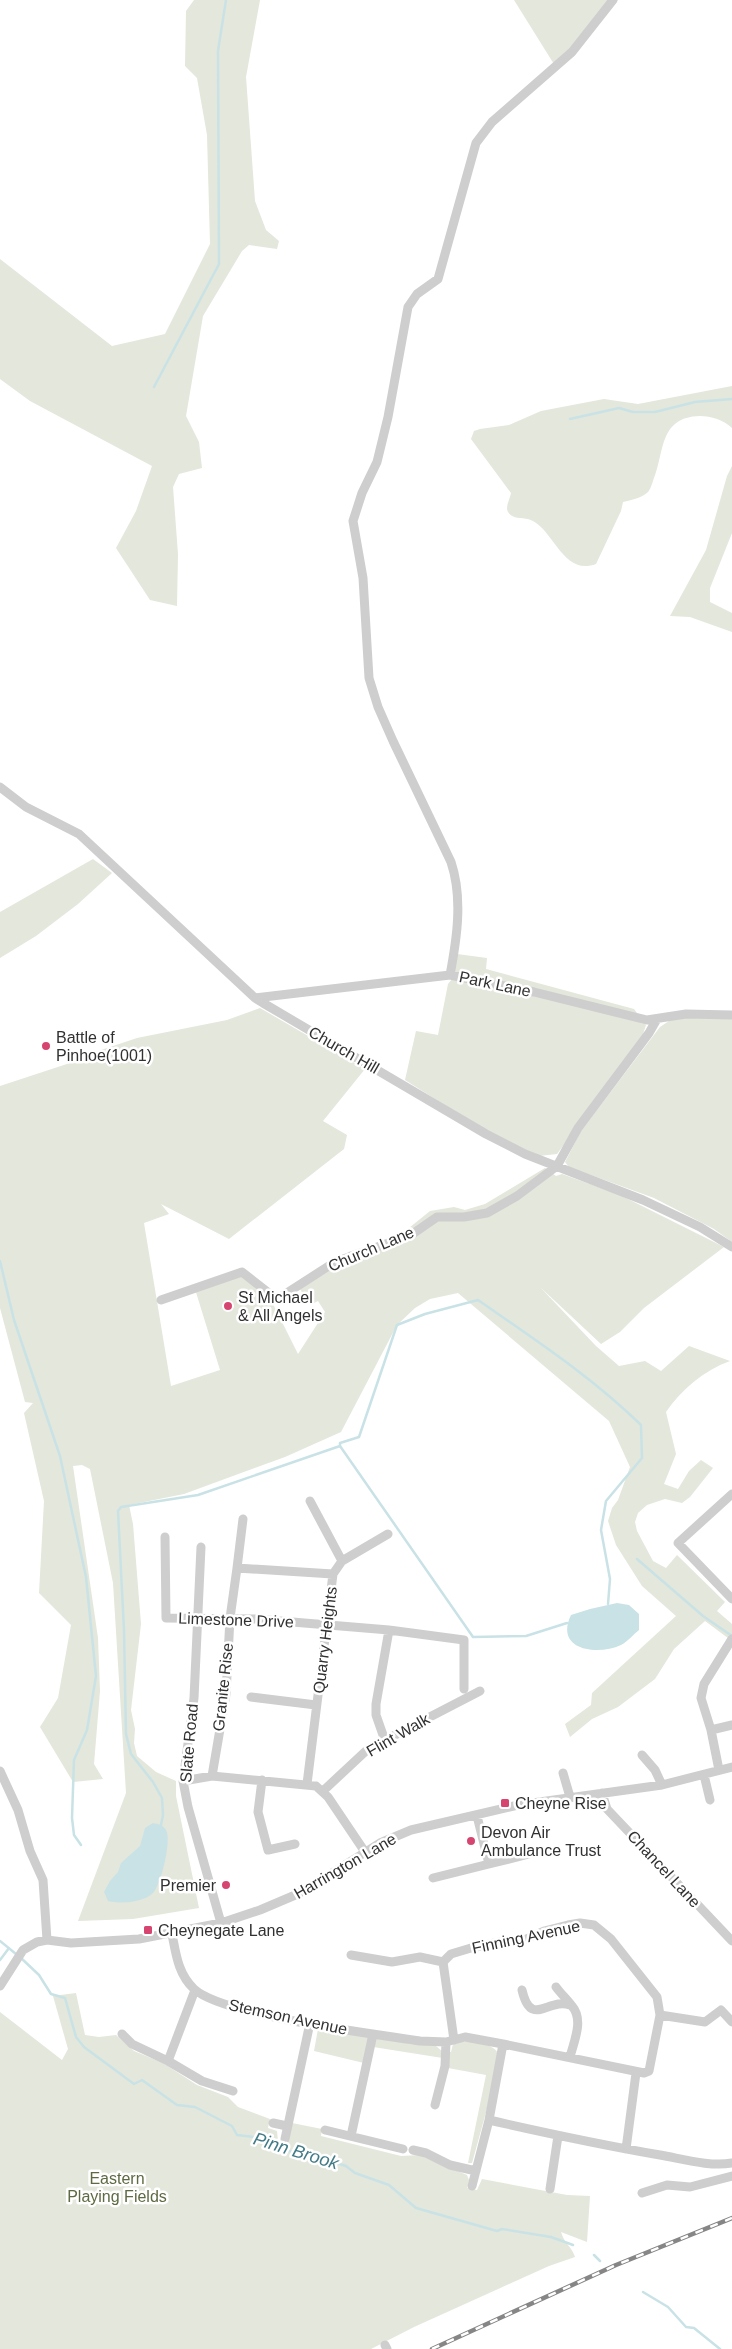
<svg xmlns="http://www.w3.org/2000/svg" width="732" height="2349" viewBox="0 0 732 2349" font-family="Helvetica,sans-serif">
	<rect width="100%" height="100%" fill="#fff"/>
	<path fill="#e4e7db" d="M194 0H260L246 77 255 201 266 230 279 241 277 249 249 245 242 251 203 316 186 416 199 442 202 468 179 474 173 487 178 554 177 606 150 600 116 548 136 511 152 466 30 401 0 379V259L112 346 165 334 210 244 207 135 197 78 185 66 186 11Z
		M514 0H618L575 55 557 69Z
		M732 386V428C724 420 711 416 700 416 658 417 665 453 653 481 652 484 650 490 648 492 642 498 631 500 623 502L621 511 596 564C564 576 555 533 533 521 524 516 514 521 508 512 505 507 510 499 511 493L471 439 474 431 480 429 509 425 541 411 604 399 638 404Z
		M732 466V533L710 588V602L732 613V632L690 617 670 616 706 550 727 476Z
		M93 859 112 873 78 904 36 936 0 958V912Z
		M457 954 487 958 486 969 634 1009 646 1025 641 1040 557 1154 539 1156 486 1131 405 1080 416 1031 438 1035 448 984 452 979Z
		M260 1008 365 1069 323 1121 347 1135 344 1149 229 1239 161 1204 169 1214 144 1223 171 1386 220 1370 195 1289 242 1272 270 1298 298 1354 325 1312 318 1301 310 1305 300 1289 347 1260 348 1252 388 1240 409 1228 430 1211 454 1207 465 1210 485 1204 545 1168 556 1176 562 1174 620 1195 724 1247 644 1308 620 1332 601 1344 540 1287 596 1346 619 1366 645 1361 661 1371 689 1346 730 1361C703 1371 682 1389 666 1412L676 1454 664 1484 678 1489 689 1471 701 1460 713 1468 690 1497 682 1503 665 1499 647 1505 638 1513 635 1522 637 1531 653 1561 666 1568 677 1555 725 1602 717 1611 732 1624V1641L705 1621 674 1649 655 1679 618 1707 592 1719 570 1737 565 1724 591 1705 592 1693 676 1616 642 1586 616 1545 608 1521 612 1508 618 1500 630 1467 609 1421 458 1293 430 1299 415 1308 397 1325 341 1432 285 1457 184 1494 129 1505 133 1524 141 1624 131 1710 135 1729 134 1743 137 1756 156 1772 176 1781V1796L199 1908 133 1919 78 1921 126 1793 113 1583 90 1469 82 1465 73 1466 98 1638 100 1691 94 1764 103 1779 73 1782 40 1727 58 1698 71 1625 39 1593 44 1501 24 1413 33 1403 25 1402 0 1308V1086L73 1062 101 1050 137 1038 227 1020Z
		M687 1018 732 1019V1242L714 1229 654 1198 569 1167 565 1162 581 1131 660 1027 672 1019Z
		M76 1993 85 2035 99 2037 116 2035 134 2051 163 2063 197 2085 228 2097 238 2107 270 2119 268 2128 277 2131 278 2141 287 2143 292 2123 322 2129 321 2136 401 2156 420 2155 467 2175 469 2180 467 2188 477 2190 482 2179 567 2195 590 2196 587 2242 561 2232C564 2243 572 2247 575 2257L549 2266 414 2327 371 2349H0V2012L62 2060 68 2049 53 1996Z
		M318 2029 436 2046 443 2052H451L453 2044C465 2039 491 2041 498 2053L488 2105 472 2163H468L486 2075 448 2068 449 2059 367 2046 364 2063 314 2051Z"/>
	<path fill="#c9e2e6" d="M617 1603 629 1605 639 1614V1630C634 1634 627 1642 621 1645 597 1656 554 1650 571 1615L590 1609Z
		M153 1823C158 1824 163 1825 166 1830 172 1840 161 1885 153 1893 142 1903 121 1904 108 1901L104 1892 110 1881 118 1872 121 1863 140 1846 145 1828Z"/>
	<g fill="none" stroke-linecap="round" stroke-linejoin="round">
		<path stroke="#c9e2e6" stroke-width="2.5" d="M154 387 219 264 218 51 226 0
			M570 419 619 408 633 412H655L695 402 732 399
			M0 1261 14 1320 60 1456 86 1577 96 1676 87 1730 74 1760 72 1818 74 1835 81 1845
			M340 1446 473 1637 526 1636 567 1623
			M637 1559 703 1616 732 1636
			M161 1825 163 1815 162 1798 153 1782 131 1754 126 1734 124 1630 118 1511 121 1507 198 1495 340 1446V1443L359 1437 397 1325 425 1314 478 1300C534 1339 592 1377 641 1425L642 1458 606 1501 601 1530 610 1579 608 1604
			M0 1941 16 1954
			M21 1958 39 1975 51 1994 65 1998 76 2037 84 2047 134 2084 142 2080 177 2105 195 2107 232 2126 237 2135 254 2137 278 2149 310 2155 346 2166 355 2173 389 2185 416 2208 497 2231 502 2229 551 2237 573 2245
			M0 1960 9 1948
			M594 2255 600 2261
			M643 2292 668 2307 686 2327 694 2328 720 2349"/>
		<path stroke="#cecece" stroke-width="9" d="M0 787 26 807 79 834 255 998 263 1003 486 1134 525 1154 643 1200 700 1227 732 1247
			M450 975C457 938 463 898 451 862L393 741 378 707 369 678 363 578 353 521 362 493 377 462 388 417 408 307 417 294 438 279 476 143 492 122 572 52 613 0
			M255 998 450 975 534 992 647 1020 686 1014 732 1015
			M161 1300 242 1272 274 1297 279 1298 335 1262 411 1235 437 1217H464L487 1213 517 1196 557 1166 578 1128 649 1033 657 1019
			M310 1501 342 1561
			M243 1519 237 1568 333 1574
			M165 1537 166 1618 256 1619 389 1630 464 1640V1689
			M201 1547 194 1698 183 1781 188 1807 221 1923
			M732 1599 678 1543 732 1494
			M251 1697 316 1705
			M711 1730 732 1725
			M383 1735 376 1715V1704L389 1630
			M642 1755 655 1770 662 1785
			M719 1770 711 1730 701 1698 704 1684 732 1639
			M0 1771 18 1810 30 1851 43 1880 47 1940
			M563 1773 570 1797
			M704 1775 710 1800
			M212 1776 226 1694 230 1618 237 1568
			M262 1780 258 1812 268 1850 295 1844
			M183 1781 212 1776 316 1786 328 1797 365 1852
			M307 1784 333 1574 342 1561 388 1534
			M323 1791 368 1749 480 1691
			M602 1793 607 1809 732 1941
			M477 1816 489 1864 529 1854
			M433 1878 489 1864
			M172 1934C176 1954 178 1974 194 1989 224 2016 375 2034 420 2041L446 2042 465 2037 503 2044 489 2120 472 2186
			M351 1955 392 1962 420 1957 443 1962
			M443 1962 451 1954 471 1948 500 1942 524 1940 544 1931 568 1925 580 1923 594 1925 611 1939 657 1997 660 2015 649 2071 644 2073 503 2044
			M443 1962 454 2040
			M0 1986 23 1950 37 1942 47 1940 71 1943 139 1939 221 1923 260 1910 300 1893 380 1843 411 1830 518 1805 662 1785 732 1767
			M556 1987C561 1994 567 1999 572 2006 584 2020 574 2041 570 2057
			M522 1990C531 2029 549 1997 570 2005
			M660 2015 705 2022 721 2010 732 2022
			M122 2034 132 2044 168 2061 195 1990
			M168 2061 202 2081 233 2091
			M435 2105 445 2066 446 2042
			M489 2120C546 2133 603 2145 660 2155 683 2159 710 2167 732 2163
			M273 2123 287 2126
			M325 2130 403 2149
			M351 2136 373 2034
			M285 2139 310 2023
			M626 2149 636 2073
			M413 2150 426 2153 450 2165 476 2171
			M550 2189 558 2136
			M642 2193 667 2185 690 2187 732 2176
			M385 2345 387 2349"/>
		<defs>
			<path id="rail" d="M432 2349 616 2265 732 2218"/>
		</defs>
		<use href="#rail" stroke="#868686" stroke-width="4.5"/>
		<use href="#rail" stroke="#fff" stroke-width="2.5" stroke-dasharray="8" stroke-linecap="butt"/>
	</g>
	<g fill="#d64570" stroke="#fff" stroke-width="2">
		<circle cx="46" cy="1046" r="5"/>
		<circle cx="228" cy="1306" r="5"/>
		<rect x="500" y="1798" width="10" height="10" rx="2.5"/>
		<circle cx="471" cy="1841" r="5"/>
		<circle cx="226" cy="1885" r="5"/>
		<rect x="143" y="1925" width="10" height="10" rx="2.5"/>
	</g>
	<g text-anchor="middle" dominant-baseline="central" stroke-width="5" stroke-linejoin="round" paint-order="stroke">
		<g font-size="16" fill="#313131" stroke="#fff">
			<text transform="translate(495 984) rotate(12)">Park Lane</text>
			<text transform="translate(344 1050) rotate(30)">Church Hill</text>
			<text transform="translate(371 1249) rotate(-23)">Church Lane</text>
			<text transform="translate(236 1620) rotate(2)">Limestone Drive</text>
			<text transform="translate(325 1640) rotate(-83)">Quarry Heights</text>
			<text transform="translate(223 1687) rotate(-84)">Granite Rise</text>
			<text transform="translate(398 1735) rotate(-30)">Flint Walk</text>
			<text transform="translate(189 1743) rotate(-85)">Slate Road</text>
			<text transform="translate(345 1866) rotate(-30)">Harrington Lane</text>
			<text transform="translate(664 1869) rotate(47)">Chancel Lane</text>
			<text transform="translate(526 1937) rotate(-12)">Finning Avenue</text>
			<text transform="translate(288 2017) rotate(12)">Stemson Avenue</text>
		</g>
		<g font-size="16" fill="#313131" stroke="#fff" text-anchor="start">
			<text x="56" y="1037">Battle of<tspan x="56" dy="18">Pinhoe(1001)</tspan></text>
			<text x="238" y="1297">St Michael<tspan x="238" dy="18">&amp; All Angels</tspan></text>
			<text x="515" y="1803">Cheyne Rise</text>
			<text x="481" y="1832">Devon Air<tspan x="481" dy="18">Ambulance Trust</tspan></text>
			<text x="216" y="1885" text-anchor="end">Premier</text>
			<text x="158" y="1930">Cheynegate Lane</text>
		</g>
		<g font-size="16" fill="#5d6a42" stroke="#fff">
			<text x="117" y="2178">Eastern<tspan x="117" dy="18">Playing Fields</tspan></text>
		</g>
		<g font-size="18" font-style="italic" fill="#427b87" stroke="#fff">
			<text transform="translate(296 2151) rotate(17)">Pinn Brook</text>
		</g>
	</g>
</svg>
